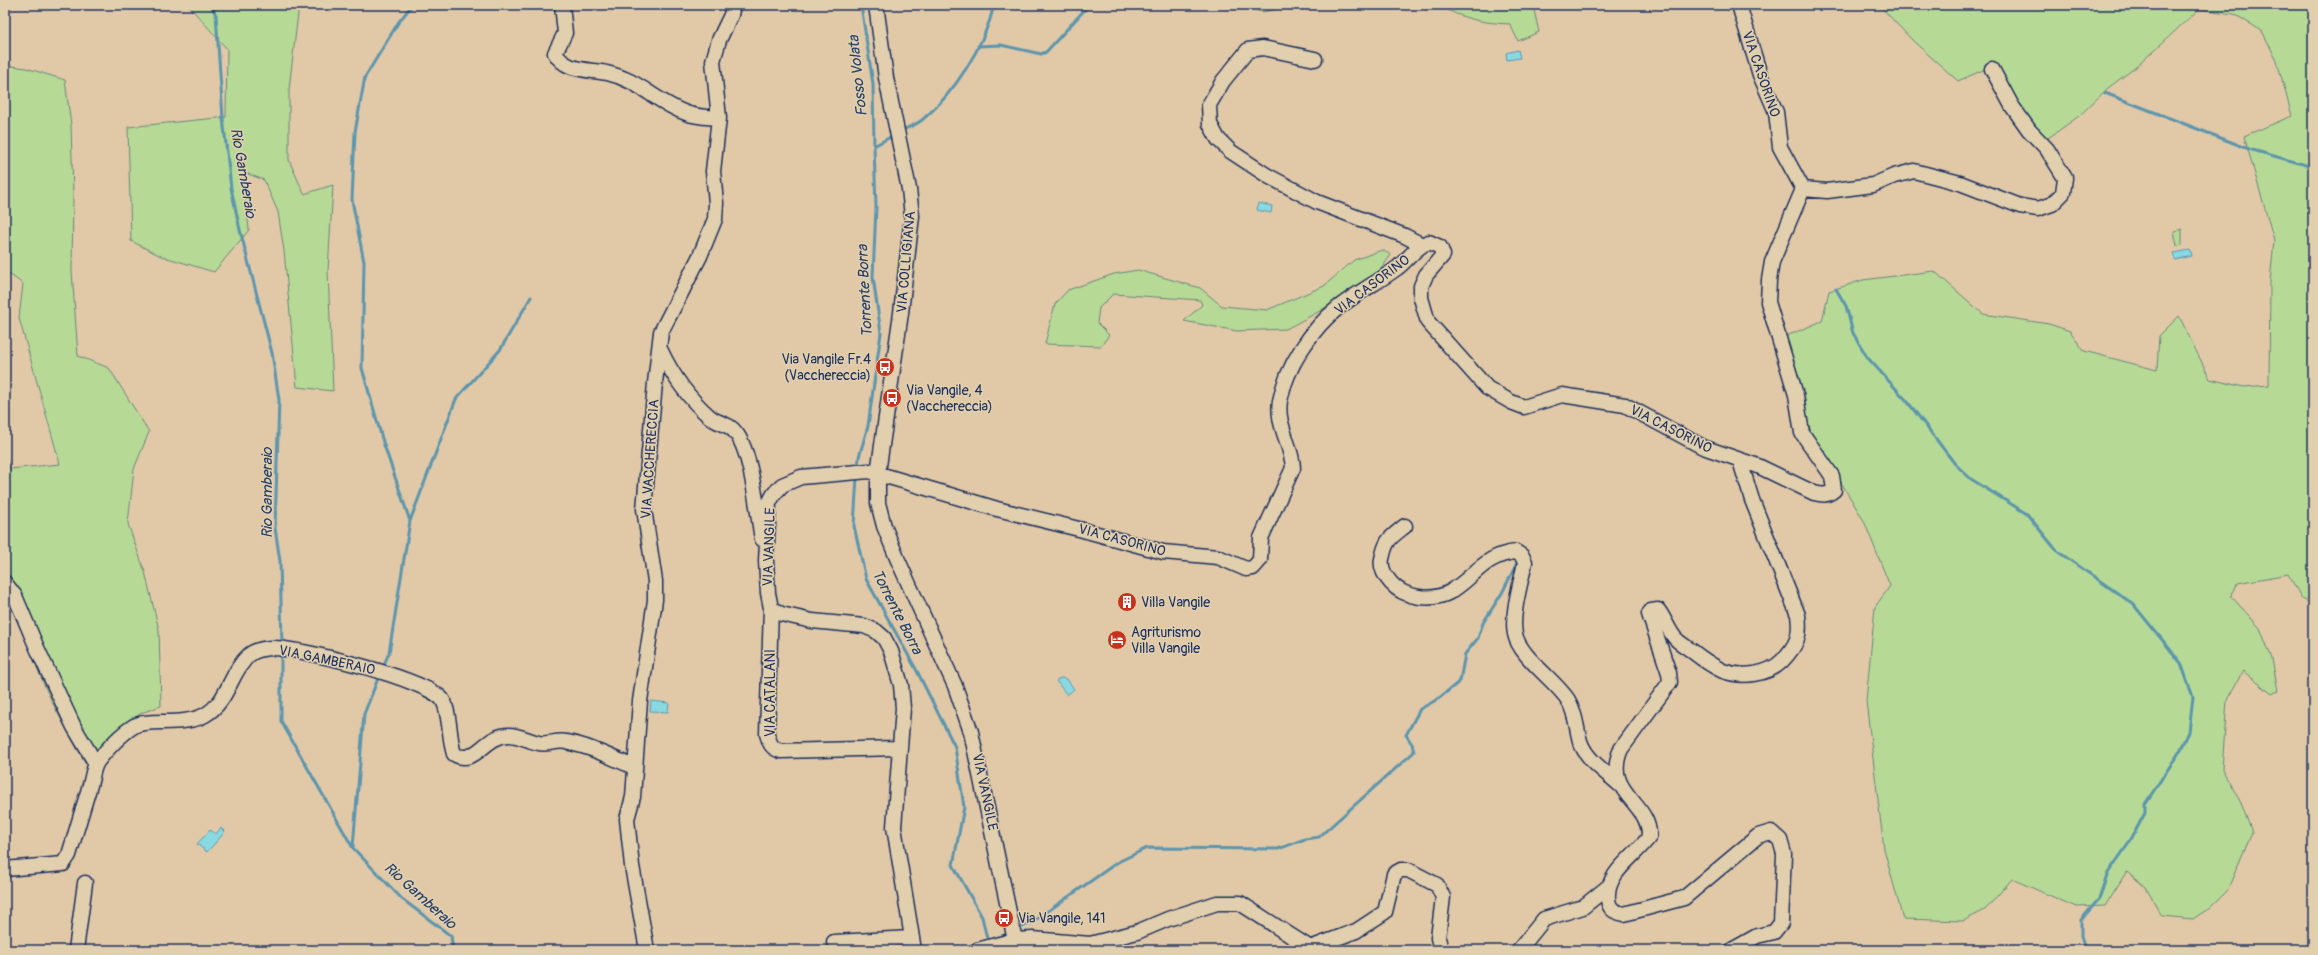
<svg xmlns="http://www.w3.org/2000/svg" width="2318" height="955" viewBox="0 0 2318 955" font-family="Pangolin,sans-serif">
	<rect width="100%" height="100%" fill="#e1c9a8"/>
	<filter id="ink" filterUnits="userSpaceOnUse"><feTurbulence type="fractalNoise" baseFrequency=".025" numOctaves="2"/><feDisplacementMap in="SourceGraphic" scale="8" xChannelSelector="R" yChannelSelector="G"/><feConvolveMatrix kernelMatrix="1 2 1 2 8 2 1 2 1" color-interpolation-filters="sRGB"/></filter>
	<g filter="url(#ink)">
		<path fill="#b6da95" stroke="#68847a" d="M188 5H299L289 89V160L304 194 333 185 328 271 333 391 297 387 284 251 278 212 264 180 243 172 249 230 214 272 161 256 131 241 128 127 226 117 227 49Z
			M1232 5H1288L1287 7 1263 12Z
			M1438 5H1533L1539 32 1518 41 1510 24C1482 23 1463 19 1438 5Z
			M1879 5H2313V604L2302 599 2288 574 2238 583 2231 596 2260 628 2272 659 2278 691 2272 694 2243 671 2227 700 2222 769 2241 803 2252 832 2227 891 2211 907 2193 919 2162 916 2146 888 2127 871 2105 906 2076 907 2012 879 1985 910 1963 921 1903 919 1884 849 1866 701 1875 607 1890 586 1864 521 1811 432 1784 337 1822 321 1829 291 1863 280 1934 271 1983 314 2049 324 2070 331 2084 351 2157 370 2159 336 2179 316 2210 379 2244 387 2269 385 2270 282 2274 240 2244 136 2292 116 2277 61 2262 31 2234 14 2199 9 2136 67 2108 88 2079 116 2044 141 2014 103 1997 64 1958 81 1913 41Z
			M5 65 26 68 65 80 71 125 73 195 72 271 78 356 109 368 149 432 134 469 128 524 145 572 159 630 161 706 141 713 86 764C67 731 48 698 35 662 25 638 21 616 5 595V453L10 469 60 464 19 318 23 284 5 271Z
			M2182 229V245L2177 246 2174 231Z
			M1382 250 1391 255 1378 273 1320 311 1286 329 1237 331 1184 321 1202 305 1200 300 1113 294 1099 308 1097 323 1109 335 1101 346 1045 344 1055 304 1068 290 1114 274 1138 270 1200 288 1222 306 1267 310 1324 286 1354 260Z"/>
		<path fill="#88d9e2" stroke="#5c95ad" d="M1518 50 1520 58 1507 60 1506 53Z
			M1258 203 1272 206 1271 213 1257 210Z
			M2190 250 2192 256 2175 260 2174 253Z
			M1060 678 1067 679 1074 689 1067 695 1056 681Z
			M651 701 669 703 668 712 650 711Z
			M221 828 225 832 207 852 197 844 210 830 216 834Z"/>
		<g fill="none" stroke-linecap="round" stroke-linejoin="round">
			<path stroke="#5c95ad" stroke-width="3" d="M211 5 216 15 223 118 231 188 240 230 272 353 279 400 275 528 280 561 282 645
				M861 5 873 84 874 146
				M978 46 1001 45 1041 54 1046 52 1089 5
				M2105 93 2249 149 2313 167
				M900 131C907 128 916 125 922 120 954 94 985 45 994 5
				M1836 289 1846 306 1853 333 1867 357 1907 401 1955 464 1971 479 2027 514 2057 551 2133 604 2181 663 2193 697 2189 732 2180 751 2145 804V813L2129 843 2108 873 2099 899 2081 920V936L2085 950
				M858 469 859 457 868 426 881 333 873 277 876 207 874 146 894 135
				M857 477 854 526 866 579 917 671 955 747 964 807 953 865 982 917 988 943
				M410 521 456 399 500 350 531 297
				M281 653V721L353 848 402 899 451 936 453 950
				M382 669 389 653 410 521 383 442 362 368 364 262 352 200 355 132 365 77 398 23 412 5
				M353 847 364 714 379 676
				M1017 929 1031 923 1118 862 1147 848 1278 849 1305 839 1319 837 1414 752 1412 744 1406 735 1420 709 1438 699 1460 681 1465 654 1478 638 1483 623 1502 593 1518 561
				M999 938 1010 932"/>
			<defs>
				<path id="minor" d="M562 5 565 33 555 53C566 72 587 69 607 73 639 80 656 102 686 113 696 117 708 117 719 118
					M876 5 886 78 909 189 912 216 901 313 878 473V503L884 526 897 558 955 686 971 732 1017 950
					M1315 59 1263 48 1248 50 1223 81 1209 105 1210 124 1218 139 1230 151 1268 176 1317 202 1405 236 1422 245
					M1803 189 1827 191 1873 185 1894 176 1914 171 1960 183 2020 206 2038 209 2052 204 2063 193 2065 178 2047 149 2029 130 2012 106 1992 69
					M660 349C672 375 688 398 710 417 718 424 729 423 736 433 752 454 757 511 762 539
					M1405 526C1390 538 1386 539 1382 559 1380 568 1385 576 1391 583 1404 598 1432 602 1450 592 1475 577 1484 555 1516 552L1522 556 1525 562C1521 582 1511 615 1515 634 1519 656 1556 681 1568 700 1576 713 1576 727 1580 741 1586 760 1606 772 1620 785
					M5 583 15 596 37 648 74 727 96 764
					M771 608 767 734C770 744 771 748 781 751L898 748
					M5 869 63 864 69 855C76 832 83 809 90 785 92 779 93 768 97 762 106 750 121 734 134 726 149 718 182 727 205 715 229 701 230 672 249 655 256 649 267 648 275 648 304 649 425 679 442 699 450 710 449 739 454 754 476 767 484 735 509 735 519 735 529 741 539 743 547 745 557 740 566 742 590 746 612 758 634 767
					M834 942 912 938
					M76 950 85 883
					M647 950 632 866 627 819 633 797 640 701 655 600V581L644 509 655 383 661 332 700 256 715 219 716 203 713 171 719 118 713 61 719 40 731 15 733 5
					M914 950 894 827 903 708 901 685 891 651 884 638 876 631 864 626 812 621 781 614 771 608 768 593 766 561 769 503 774 494 782 485 801 477 869 471 997 509 1083 530 1163 552 1218 557 1246 569 1253 568 1260 560 1261 538 1293 468C1292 445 1276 425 1280 401 1286 367 1312 328 1339 307 1357 293 1378 282 1397 268 1407 261 1417 245 1429 242L1440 247 1443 255 1426 275 1421 286V298L1428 322 1487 388 1511 402 1524 407 1562 395 1625 405 1703 447 1758 466 1814 493C1822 495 1827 496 1834 490L1832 476 1802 433 1796 395 1768 302 1769 280 1772 262 1803 189 1780 147 1776 112 1760 75 1739 5
					M977 950 1015 940 1033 939 1090 944 1137 932 1168 919 1217 903H1240L1310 948 1356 931 1385 912 1394 874 1401 870H1408L1437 885 1443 897 1438 938 1441 950
					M1519 950 1544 919 1583 907 1609 886
					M1732 950 1757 936 1774 932 1781 923 1784 854 1780 840 1771 832 1758 836 1684 898 1624 914C1615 912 1609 910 1608 899 1606 872 1635 857 1649 837 1651 802 1602 793 1621 749L1670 682 1669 673 1649 614 1651 611 1658 610C1665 619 1668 630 1675 638 1679 643 1687 647 1692 651 1701 658 1712 666 1723 671 1742 678 1768 675 1782 661 1797 645 1801 636 1798 615L1752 500 1740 461"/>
			</defs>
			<use href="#minor" stroke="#1b2f5e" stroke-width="17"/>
			<use href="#minor" stroke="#e1cfad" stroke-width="14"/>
		</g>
	</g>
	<defs>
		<symbol id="bus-disc" viewBox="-11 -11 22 22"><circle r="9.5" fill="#c8321e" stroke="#e1cfad"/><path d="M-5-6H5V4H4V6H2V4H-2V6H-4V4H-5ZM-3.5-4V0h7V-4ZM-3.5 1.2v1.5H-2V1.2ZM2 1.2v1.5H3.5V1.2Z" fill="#fff"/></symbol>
		<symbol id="building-disc" viewBox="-11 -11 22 22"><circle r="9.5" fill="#c8321e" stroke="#e1cfad"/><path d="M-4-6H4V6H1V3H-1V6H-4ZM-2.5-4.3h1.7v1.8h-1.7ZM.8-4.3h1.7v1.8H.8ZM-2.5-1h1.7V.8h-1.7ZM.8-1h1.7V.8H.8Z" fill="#fff"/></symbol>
		<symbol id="hotel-disc" viewBox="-11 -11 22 22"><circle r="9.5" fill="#c8321e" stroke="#e1cfad"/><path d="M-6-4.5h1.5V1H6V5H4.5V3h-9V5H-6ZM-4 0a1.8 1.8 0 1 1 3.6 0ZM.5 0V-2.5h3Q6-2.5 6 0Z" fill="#fff"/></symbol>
	</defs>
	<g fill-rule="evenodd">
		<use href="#bus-disc" x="874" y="356" width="22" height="22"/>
		<use href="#bus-disc" x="881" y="387" width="22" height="22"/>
		<use href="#building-disc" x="1116" y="591" width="22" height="22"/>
		<use href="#hotel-disc" x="1106" y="629" width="22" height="22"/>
		<use href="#bus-disc" x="993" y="907" width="22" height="22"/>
	</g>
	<g text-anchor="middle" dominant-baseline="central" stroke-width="3" stroke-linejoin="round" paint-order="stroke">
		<g font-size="14" fill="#1b2f5e" stroke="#e1cfad">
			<text transform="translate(1761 74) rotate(71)">VIA CASORINO</text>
			<text transform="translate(906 262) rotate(-85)">VIA COLLIGIANA</text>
			<text transform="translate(1372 285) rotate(-37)">VIA CASORINO</text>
			<text transform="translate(1671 429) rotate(27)">VIA CASORINO</text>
			<text transform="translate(650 459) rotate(-86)">VIA VACCHERECCIA</text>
			<text transform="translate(1122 540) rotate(15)">VIA CASORINO</text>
			<text transform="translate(769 547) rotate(-88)">VIA VANGILE</text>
			<text transform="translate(327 660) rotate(12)">VIA GAMBERAIO</text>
			<text transform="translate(770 693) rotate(-90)">VIA CATALANI</text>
			<text transform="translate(985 792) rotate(78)">VIA VANGILE</text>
		</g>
		<g font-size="14" fill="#1b2f5e" stroke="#e1cfad" text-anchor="start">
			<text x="871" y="359" text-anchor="end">Via Vangile Fr.4<tspan x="871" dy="16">(Vacchereccia)</tspan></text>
			<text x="906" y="390">Via Vangile, 4<tspan x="906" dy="16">(Vacchereccia)</tspan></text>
			<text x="1141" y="602">Villa Vangile</text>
			<text x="1131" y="632">Agriturismo<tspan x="1131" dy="16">Villa Vangile</tspan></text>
			<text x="1018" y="918">Via Vangile, 141</text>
		</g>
		<g font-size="15" font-style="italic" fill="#26406b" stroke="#e1cfad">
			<text transform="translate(858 76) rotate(-96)">Fosso Volata</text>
			<text transform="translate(243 173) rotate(80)">Rio Gamberaio</text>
			<text transform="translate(865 291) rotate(-93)">Torrente Borra</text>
			<text transform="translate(267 493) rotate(-90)">Rio Gamberaio</text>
			<text transform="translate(897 612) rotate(63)">Torrente Borra</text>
			<text transform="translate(420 896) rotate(42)">Rio Gamberaio</text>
		</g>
	</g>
	<rect width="2318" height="955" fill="none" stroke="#e1cfad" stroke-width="20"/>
	<rect x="10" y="10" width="2298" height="935" fill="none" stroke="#1b2f5e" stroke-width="1.5" filter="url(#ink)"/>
</svg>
